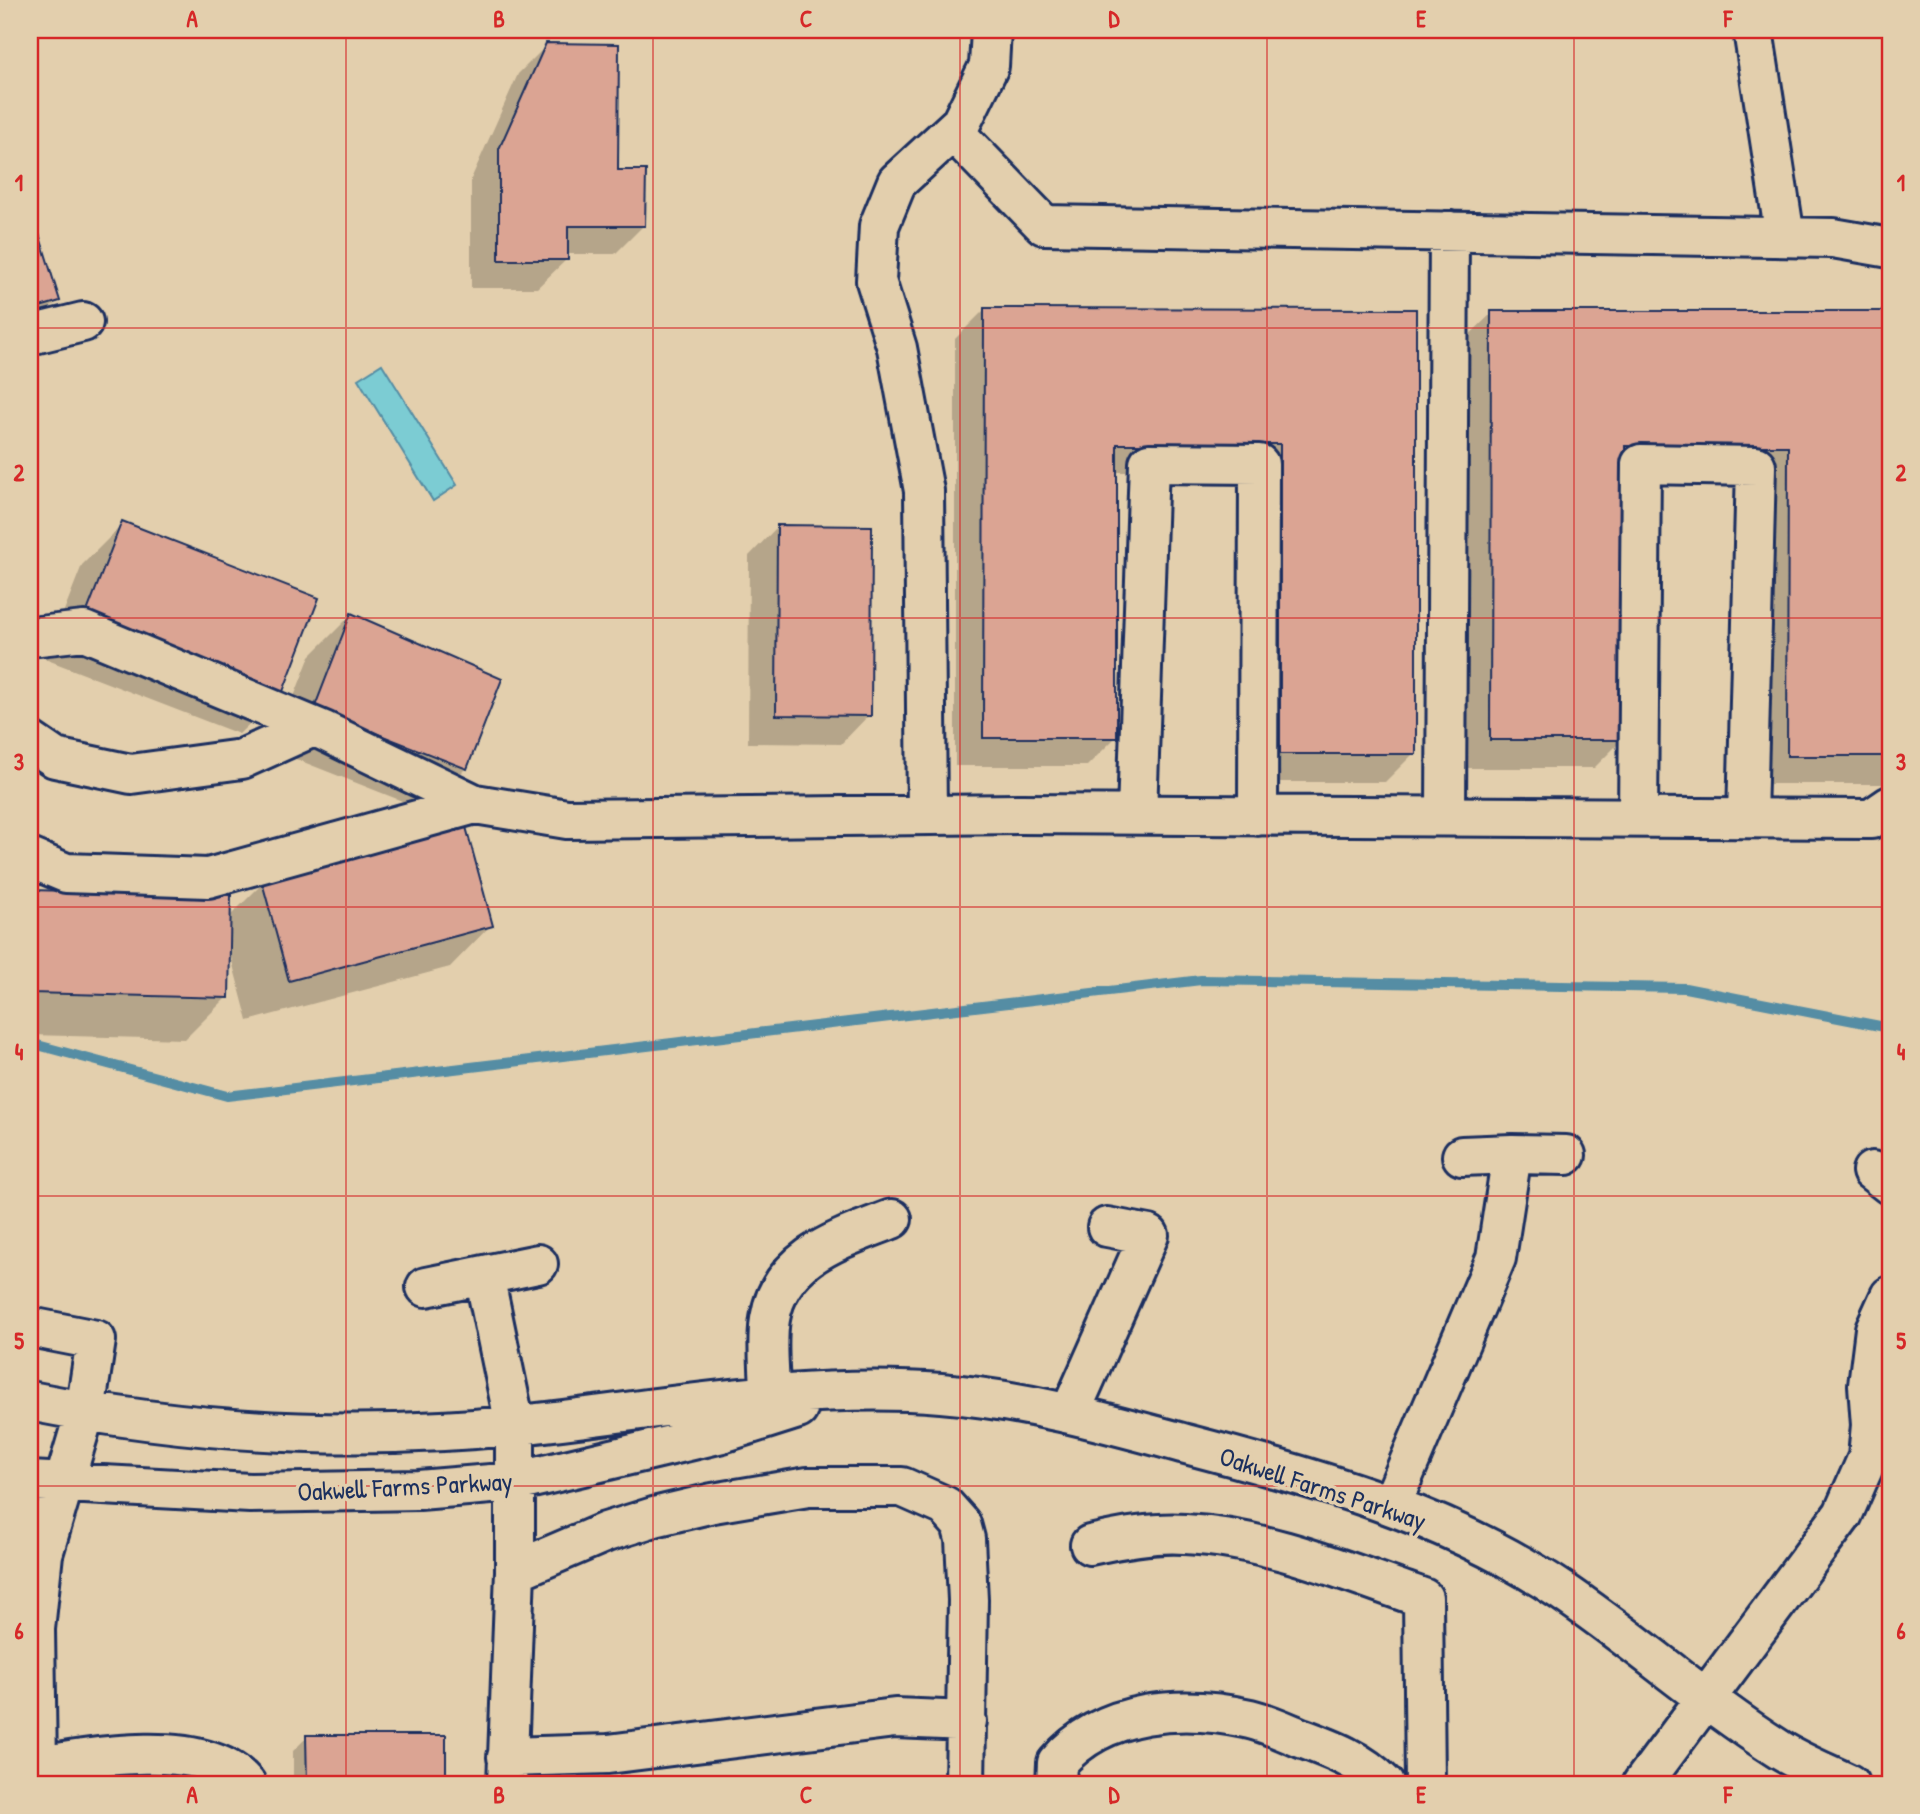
<svg xmlns="http://www.w3.org/2000/svg" width="1920" height="1814" viewBox="0 0 1920 1814" font-family="'Patrick Hand',sans-serif">
	<rect width="100%" height="100%" fill="#e3cfad"/>
	<filter id="ink" filterUnits="userSpaceOnUse"><feTurbulence type="fractalNoise" baseFrequency=".0143" numOctaves="2"/><feDisplacementMap in="SourceGraphic" scale="14" xChannelSelector="R" yChannelSelector="G"/><feConvolveMatrix kernelMatrix="1 2 1 2 8 2 1 2 1" color-interpolation-filters="sRGB"/></filter>
	<g filter="url(#ink)">
		<path fill="#7bccd3" stroke="#558da4" stroke-width="2" d="M382 364 457 485 433 501 358 379Z"/>
		<path fill="#0003" d="M547 45 644 225 615 254H566V260L537 288H471V179L518 74Z
			M30 211 58 300 30 328Z
			M984 310 1414 311V753L1385 782H1252V472H1116V737L1087 766H955V339Z
			M1492 313H1890V784H1759L1760 474H1623V739L1594 768H1462L1463 341Z
			M123 524 281 693 239 734 45 659 82 565Z
			M777 527 869 715 841 744 748 743 749 556Z
			M30 590 34 605 30 610Z
			M351 615 466 768 425 810 273 750 310 656Z
			M263 883 491 925 450 967 248 1021 229 950 227 997 185 1039 30 1035V892L229 896 228 918Z
			M307 1737H445V1784H293V1751Z"/>
		<g fill="none" stroke-linecap="round" stroke-linejoin="round">
			<path stroke="#558da4" stroke-width="10" d="M30 1043 227 1096 1201 980 1685 988 1890 1028"/>
		</g>
		<path fill="#dba493" stroke="#1b2f5e" stroke-width="2" d="M546 43 619 44 618 170H646L645 226H568V260H499V149Z
			M30 205 60 301 30 310Z
			M984 308 1416 309V754H1280V444H1117V738H983Z
			M1491 311H1890V756H1787L1788 446H1625V740H1490Z
			M122 521 319 598 282 694 85 617Z
			M777 525 872 526 871 716 776 715Z
			M351 613 502 679 467 769 314 709Z
			M466 827 493 926 289 981 262 882Z
			M30 890 231 895 229 998 30 993Z
			M306 1735H446V1784H307Z"/>
		<g fill="none" stroke-linecap="round" stroke-linejoin="round">
			<defs>
				<path id="minor" d="M1753 30 1785 237
					M953 131 1044 225 1833 238 1890 248
					M30 335 83 322
					M30 637 84 631 324 731 475 804 567 819 1019 814 1871 819 1890 806
					M30 741 55 758 131 774 242 759 313 727
					M927 814 924 491 897 348 876 281 879 226 897 182 961 123 989 66 991 30
					M1137 814 1149 463 1259 464 1258 816
					M1446 816 1449 231
					M1638 817 1641 464 1756 466 1747 818
					M30 858 66 873 208 878 475 804
					M1462 1156 1512 1154 1566 1155
					M1872 1171 1890 1185
					M484 1275 515 1425V1571L507 1784
					M426 1287 538 1264
					M30 1327 96 1340 85 1412 43 1554 35 1629 37 1767
					M770 1395C770 1371 766 1343 770 1319 780 1256 841 1239 892 1219
					M30 1401C191 1433 356 1442 519 1425 659 1410 800 1382 941 1393 1026 1400 1105 1422 1186 1444 1316 1478 1449 1515 1562 1591 1636 1641 1704 1702 1780 1750 1801 1763 1826 1773 1849 1784
					M1070 1413 1149 1235 1107 1227
					M30 1481 250 1493 419 1490 515 1482 722 1433 798 1409
					M1391 1505 1496 1258 1512 1154
					M1090 1545C1121 1538 1153 1532 1185 1534 1267 1538 1347 1572 1423 1598L1425 1784
					M515 1571 606 1532 654 1517 713 1503 808 1487H902L945 1506 961 1524 965 1539 968 1600 965 1784
					M507 1757 608 1754 895 1718 967 1721
					M30 1768C85 1758 204 1735 246 1784
					M1056 1784 1057 1763C1104 1708 1184 1704 1250 1719 1267 1723 1284 1731 1301 1738 1331 1749 1361 1760 1384 1784
					M1642 1784 1843 1514 1868 1457 1871 1425 1868 1385 1875 1329 1890 1296"/>
			</defs>
			<use href="#minor" stroke="#1b2f5e" stroke-width="44"/>
			<use href="#minor" stroke="#e3cfad" stroke-width="38"/>
		</g>
	</g>
	<path fill="none" stroke="#d62828" stroke-width="2" stroke-opacity="0.55" d="M346 30V1784M653 30V1784M960 30V1784M1267 30V1784M1574 30V1784M30 328H1890M30 618H1890M30 907H1890M30 1196H1890M30 1486H1890"/>
	<g text-anchor="middle" dominant-baseline="central" stroke-width="7" stroke-linejoin="round" paint-order="stroke">
		<g font-size="26" fill="#1b2f5e" stroke="#e3cfad">
			<text transform="translate(405 1486) rotate(-3)">Oakwell Farms Parkway</text>
			<text transform="translate(1323 1488) rotate(18)">Oakwell Farms Parkway</text>
		</g>
	</g>
	<rect width="1920" height="1814" fill="none" stroke="#e3cfad" stroke-width="77"/>
	<rect x="38" y="38" width="1844" height="1738" fill="none" stroke="#d62828" stroke-width="2.5"/>
	<g font-size="23" text-anchor="middle" font-weight="bold" fill="#d62828">
		<text x="192" y="27">A</text>
		<text x="499" y="27">B</text>
		<text x="806" y="27">C</text>
		<text x="1114" y="27">D</text>
		<text x="1421" y="27">E</text>
		<text x="1728" y="27">F</text>
		<text x="19" y="191">1</text>
		<text x="1901" y="191">1</text>
		<text x="19" y="481">2</text>
		<text x="1901" y="481">2</text>
		<text x="19" y="770">3</text>
		<text x="1901" y="770">3</text>
		<text x="19" y="1060">4</text>
		<text x="1901" y="1060">4</text>
		<text x="19" y="1349">5</text>
		<text x="1901" y="1349">5</text>
		<text x="19" y="1639">6</text>
		<text x="1901" y="1639">6</text>
		<text x="192" y="1803">A</text>
		<text x="499" y="1803">B</text>
		<text x="806" y="1803">C</text>
		<text x="1114" y="1803">D</text>
		<text x="1421" y="1803">E</text>
		<text x="1728" y="1803">F</text>
	</g>
</svg>
